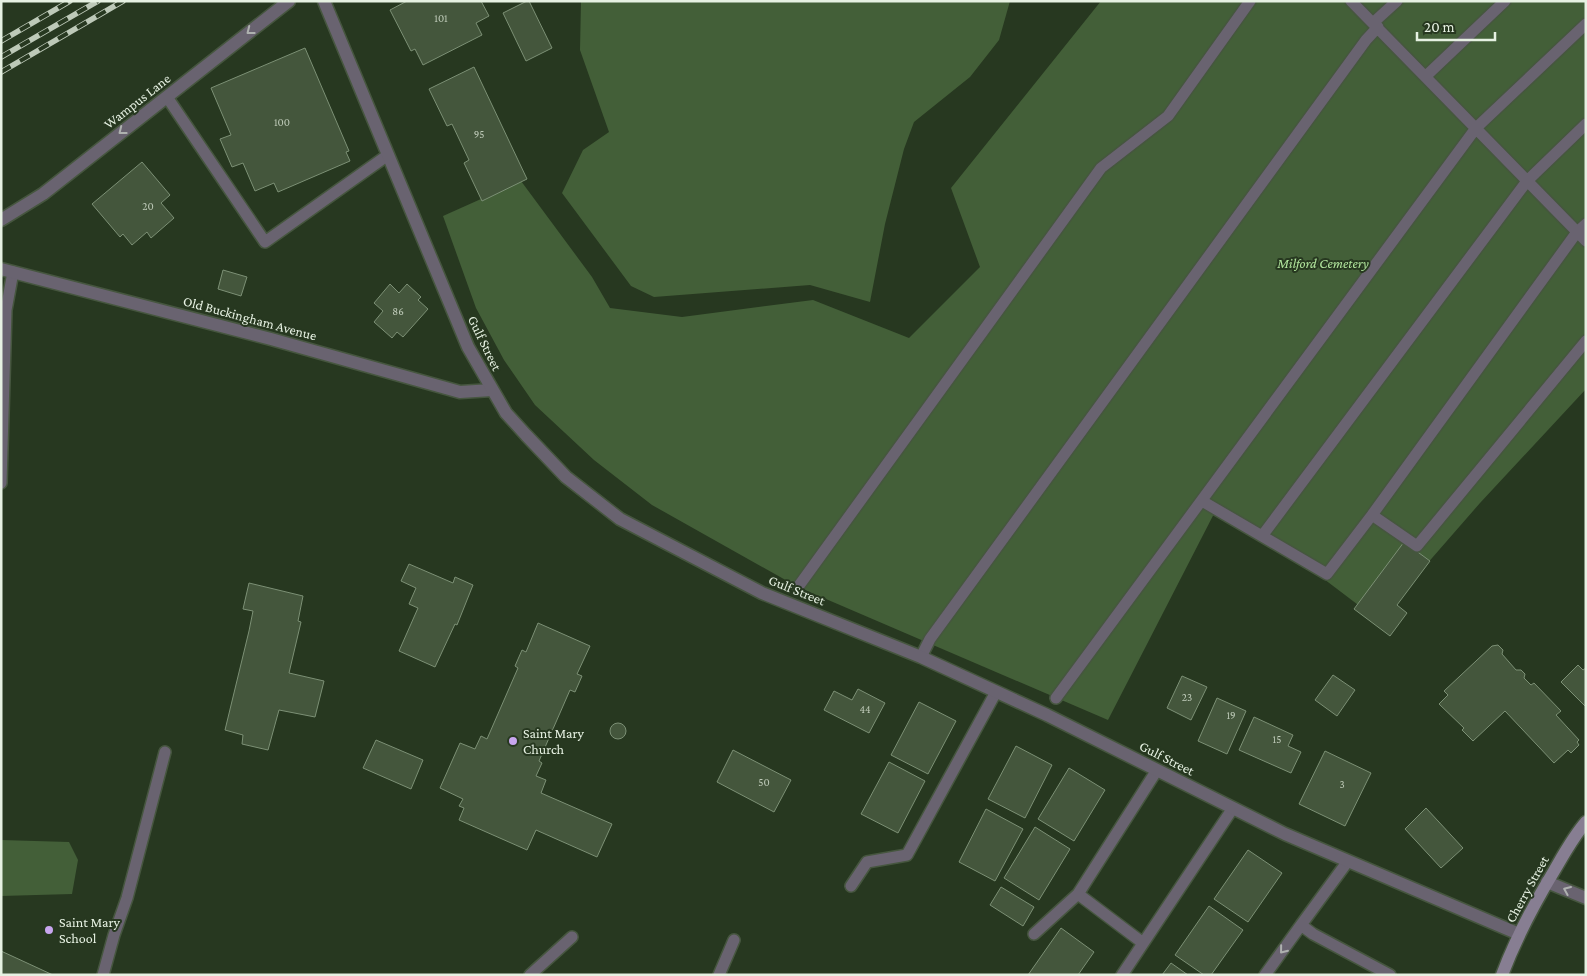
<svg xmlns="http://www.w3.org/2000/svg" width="1587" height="976" viewBox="0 0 1587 976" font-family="'Crimson Pro',serif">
	<rect width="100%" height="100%" fill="#273820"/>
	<path fill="#435f38" d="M581 1H1010L999 40 970 77 914 122 904 149 885 224 870 302 810 285 654 297 631 286 562 193 583 150 609 132 580 50Z
		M1101 1H1586V389L1480 503 1378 620 1316 573 1219 504 1108 720 798 587 652 505 594 460 535 405 504 360 476 308 443 216 521 181 592 277 610 308 682 317 813 300 909 338 980 267 951 188Z
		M1 840 69 842 78 860 72 894 1 896Z"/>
	<path fill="#44563c" stroke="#7c9075" d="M407 1H481L489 16 476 23 482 35 423 65 415 49 411 51 390 10Z
		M527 1H529L552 48 526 61 503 13Z
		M305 48 349 151 346 152 350 161 278 192 274 183 255 191 243 163 232 167 220 139 231 135 211 88Z
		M474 67 527 179 482 201 464 163 469 160 452 124 447 126 429 89Z
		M142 162 170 195 161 203 174 218 151 238 147 232 132 245 123 234 120 237 92 204Z
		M223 270 247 277 241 296 218 289Z
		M390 284 399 293 407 284 421 297 418 300 428 309 403 337 397 332 392 338 374 322 383 311 374 303Z
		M1404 542 1430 561 1397 605 1407 613 1390 636 1354 609Z
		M409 564 453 583 455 577 473 585 457 625 455 624 435 667 399 651 418 608 409 604 416 588 401 581Z
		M249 583 303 596 298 621 301 622 289 673 324 681 315 717 279 710 268 750 242 744 243 735 225 730 249 631 253 611 243 609Z
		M538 623 590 646 577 674 582 676 575 692 570 690 539 761 542 763 536 776 546 780 541 793 612 824 597 857 536 830 527 850 459 820 464 808 459 806 463 799 440 788 460 743 475 749 481 736 487 739 518 668 515 666 522 650 526 652Z
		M1498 645 1503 650 1502 654 1516 670H1521L1525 674 1524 678 1531 685 1534 683 1561 711 1556 715 1579 740 1577 742 1579 745 1571 753 1568 750 1554 763 1505 711 1473 741 1462 730 1464 728 1439 704 1448 695 1444 691 1492 646Z
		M1578 665 1583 670 1586 668V707L1561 682Z
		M1333 675 1355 690 1337 716 1315 700Z
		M1182 676 1207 687 1191 720 1167 708Z
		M858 689 885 703 869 733 824 710 834 691 852 700Z
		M1217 698 1246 711 1227 754 1198 741Z
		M919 702 956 721 928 774 891 755Z
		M1254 717 1293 735 1288 746 1301 752 1291 773 1239 750Z
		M610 731a8 8 0 1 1 16 0a8 8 0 1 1-16 0Z
		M376 740 423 760 411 789 363 768Z
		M1016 746 1052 765 1025 818 988 799Z
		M733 750 791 780 774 812 717 782Z
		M1325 751 1371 773 1345 826 1299 804Z
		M889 762 925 781 898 833 861 814Z
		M1069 768 1105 790 1074 841 1038 819Z
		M1426 808 1463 848 1441 868 1405 829Z
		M986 809 1023 829 995 881 959 862Z
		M1035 827 1070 849 1039 900 1004 878Z
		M1248 850 1282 873 1248 922 1214 899Z
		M1001 887 1034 907 1023 926 990 905Z
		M1209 906 1243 930 1211 975H1204L1175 955Z
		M1061 928 1094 952 1078 975H1028Z
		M1 951 53 975H1Z
		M1171 963 1188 975H1162Z"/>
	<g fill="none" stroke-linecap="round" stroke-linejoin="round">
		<defs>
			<path id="service" d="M1351 1 1586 241
				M1374 22 1397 1
				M1426 76 1505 1
				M167 97 265 242 388 155
				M1 483 6 310 13 272
				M1202 501 1327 574 1372 515 1577 232 1586 224
				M1372 515 1417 546 1586 341
				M1262 536 1527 181 1586 124
				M798 587 1101 168 1168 116 1250 1
				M921 657 930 639 1366 40 1378 27
				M1056 698 1476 128 1586 24
				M1348 861 1301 925 1313 934 1390 975
				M851 886 867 862 907 855 996 692
				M1078 894 1143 943
				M1034 934 1078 894 1157 770
				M103 975 114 935 127 898 165 752
				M530 975 572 937
				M719 975 734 940
				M1122 975 1233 808
				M1265 975 1301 925"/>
			<path id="minor" d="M1 220 43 194 289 1
				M1 269 271 339 460 392 492 390
				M1547 882 1586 898"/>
			<path id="tertiary" d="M324 1 468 347 506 413 526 435 566 477 620 519 762 593 921 657 1047 715 1285 834 1519 934"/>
			<path id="secondary" d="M1502 975C1516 938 1534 904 1554 871 1564 854 1573 837 1586 822"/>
		</defs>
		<use href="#service" stroke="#46563f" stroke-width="14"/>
		<use href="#minor" stroke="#46563f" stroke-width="15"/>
		<use href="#tertiary" stroke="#46563f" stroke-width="15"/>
		<use href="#secondary" stroke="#46563f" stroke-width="15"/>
		<use href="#service" stroke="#696370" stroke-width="11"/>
		<use href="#minor" stroke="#696370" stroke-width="12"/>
		<use href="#tertiary" stroke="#696370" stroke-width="12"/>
		<use href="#secondary" stroke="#877e92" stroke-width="12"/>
		<defs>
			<path id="rail" d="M1 41 70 1
				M1 57 98 1
				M1 72 123 1"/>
		</defs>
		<use href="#rail" stroke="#bdc9b8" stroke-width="5.5"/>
		<use href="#rail" stroke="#273820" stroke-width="4" stroke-dasharray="11" stroke-linecap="butt"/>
	</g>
	<defs><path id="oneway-chevron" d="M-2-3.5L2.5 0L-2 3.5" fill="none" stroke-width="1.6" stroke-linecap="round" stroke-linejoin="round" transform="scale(1.25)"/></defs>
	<g stroke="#aeb1af">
		<use href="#oneway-chevron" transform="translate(250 31) rotate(142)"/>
		<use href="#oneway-chevron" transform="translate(122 131) rotate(142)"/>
		<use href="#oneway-chevron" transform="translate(1567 890) rotate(-157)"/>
		<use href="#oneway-chevron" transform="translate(1283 950) rotate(129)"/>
	</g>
	<g fill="#c8a6ef" stroke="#273820" stroke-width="2">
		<circle cx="513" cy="741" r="5"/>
		<circle cx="49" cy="930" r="5"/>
	</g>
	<g text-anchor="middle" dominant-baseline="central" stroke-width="4" stroke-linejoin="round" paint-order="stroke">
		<g font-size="11" fill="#becab8">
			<text x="441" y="18">101</text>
			<text x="282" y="122">100</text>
			<text x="479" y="134">95</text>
			<text x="148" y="206">20</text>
			<text x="398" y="311">86</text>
			<text x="1187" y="697">23</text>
			<text x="865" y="709">44</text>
			<text x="1231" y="715">19</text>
			<text x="1277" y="739">15</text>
			<text x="764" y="782">50</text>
			<text x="1342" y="784">3</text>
		</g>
		<g font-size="14" fill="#e6f1e2" stroke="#273820">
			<text transform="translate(137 101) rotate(-38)">Wampus Lane</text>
			<text transform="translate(250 318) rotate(15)">Old Buckingham Avenue</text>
			<text transform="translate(485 343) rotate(64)">Gulf Street</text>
			<text transform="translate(797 590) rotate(22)">Gulf Street</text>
			<text transform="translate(1167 758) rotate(27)">Gulf Street</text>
			<text transform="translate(1527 889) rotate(-61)">Cherry Street</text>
		</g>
		<g font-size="14" font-style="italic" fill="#b0e49c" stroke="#273820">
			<text x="1323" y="263">Milford Cemetery</text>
		</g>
		<g font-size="14" fill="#e6f1e2" stroke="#273820" text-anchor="start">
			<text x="523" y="733">Saint Mary<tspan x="523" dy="16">Church</tspan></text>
			<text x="59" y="922">Saint Mary<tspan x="59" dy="16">School</tspan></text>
		</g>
	</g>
	<rect width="1587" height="976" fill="none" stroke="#e6f1e2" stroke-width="5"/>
	<path d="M1417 32v8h78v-8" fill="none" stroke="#e6f1e2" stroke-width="2.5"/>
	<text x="1424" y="32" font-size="15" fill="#e6f1e2" stroke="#273820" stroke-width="4" paint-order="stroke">20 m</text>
</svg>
